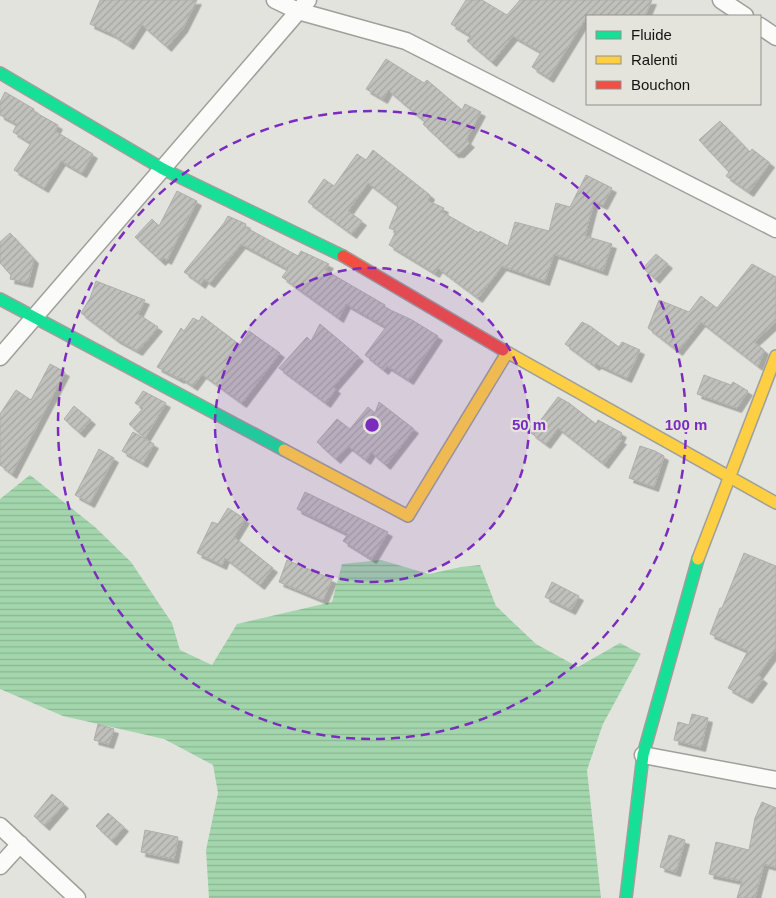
<svg xmlns="http://www.w3.org/2000/svg" width="776" height="898" viewBox="0 0 776 898" font-family="Arial,sans-serif">
	<defs>
		<pattern id="water-rules" width="6" height="5" patternUnits="userSpaceOnUse" patternTransform="scale(1.25)"><rect width="6" height="5" fill="#a3d6ac"/><path d="M0 2.5h6" fill="none" stroke="#8bb793"/></pattern>
		<pattern id="building-hatch" width="6" height="6" patternUnits="userSpaceOnUse" patternTransform="scale(1.25)"><rect width="6" height="6" fill="#c0c0bc"/><path d="M-1 1l2-2M0 6l6-6M5 7l2-2" fill="none" stroke="#a4a4a1"/></pattern>
		<filter id="shadow"><feDropShadow dx="4.5" dy="4.5" stdDeviation="0" flood-color="#0004"/></filter>
	</defs>
	<rect width="100%" height="100%" fill="#e3e3de"/>
	<path fill="url(#water-rules)" d="M30 475 95 527 131 562 172 623 180 650 212 665 237 624 332 602 342 564 381 560 429 574 461 567 480 565 496 606 536 644 578 667 620 643 641 654 603 724 587 770 601 898H209L206 850 218 793 213 765 164 739 63 716 0 689V499Z"/>
	<path fill="url(#building-hatch)" stroke="#afaeab" filter="url(#shadow)" d="M100 0H197L183 28 167 47 142 25 129 45 112 34 90 24Z
		M466 0H482L507 15 520 0H652L645 16H587L549 78 532 67 541 52 513 36 492 62 467 41 471 36 451 24Z
		M386 59 424 83 427 80 462 110 465 104 481 112 466 140 470 143 460 153H454L423 124 425 122 388 90 383 99 366 89Z
		M5 92 34 109 33 111 58 125 55 131 93 154 82 173 61 161 44 188 14 170 31 143 13 132 17 124 0 115V102Z
		M720 121 750 152 752 149 770 163 749 192 726 176 729 172 699 140Z
		M373 150 430 195 428 201 444 208 442 212 479 233 480 231 508 246 515 222 549 231 556 203 570 207 586 175 612 188 603 205 594 201 585 236 612 244 603 271 554 254 545 281 502 266 478 298 438 268 435 273 389 245 396 231 389 228 398 206 368 183 348 211 362 221 352 234 308 202 324 179 334 186 357 154 366 160Z
		M177 191 197 201 167 260 164 258 161 261 135 237 152 219 159 226Z
		M228 216 246 224 245 227 298 256 301 251 329 264 325 270 385 305 384 307 412 320 438 336 409 380 387 366 384 370 365 355 386 327 346 304 339 318 282 277 288 269 241 244 210 283 204 279 201 284 184 272 224 223Z
		M10 233 34 259 28 283 10 279 11 275 0 263V242Z
		M656 254 668 264 655 279 643 268Z
		M752 264 776 277V322L754 342 764 350 758 366 701 322 678 351 648 328 659 300 689 312 701 296 717 308Z
		M96 281 145 300 138 314 158 327 138 351 116 339 81 313 90 298Z
		M202 316 240 345 249 331 280 353 242 403 202 374 193 386 181 378 180 379 157 367 181 328 184 331 193 318 199 321Z
		M582 322 590 326 619 347 622 342 640 350 627 378 597 364 595 366 565 344Z
		M320 324 359 357 333 387 336 389 326 403 279 368 307 337 311 341Z
		M50 364 65 372 12 474 0 465V414L16 390 31 400Z
		M704 375 731 385 733 382 748 391 737 408 697 394Z
		M143 391 166 403 145 438 129 424 143 408 135 403Z
		M558 397 569 403 596 424 598 420 622 433 619 439 622 440 604 464 558 428 546 444 531 433Z
		M379 402 414 429 386 465 371 452 366 460 348 446 336 459 317 442 337 419 350 429 368 407 375 413Z
		M74 406 91 420 80 433 64 419Z
		M133 432 154 444 143 463 122 451Z
		M640 446 655 451 664 456 654 487 629 478Z
		M99 449 114 458 90 503 75 495Z
		M305 492 388 532 372 559 343 541 348 534 297 509Z
		M228 508 245 519 234 537 273 568 260 585 225 558 222 565 197 553 212 522 218 524Z
		M744 553 776 566V650L758 675 763 679 748 699 728 688 748 651 710 634 720 608H722Z
		M287 560 332 579 323 600 279 582Z
		M552 582 579 596 571 610 545 597Z
		M692 714 708 718 701 747 674 740 678 722 689 725Z
		M98 724 114 729 109 744 94 740Z
		M52 794 64 804 45 826 34 816Z
		M762 802 776 808V867L764 864 755 898H737L742 881 709 874 716 842 749 850 755 818Z
		M108 813 124 827 112 841 96 826Z
		M145 830 178 837 174 859 141 852Z
		M669 835 685 840 676 872 660 867Z"/>
	<g fill="none" stroke-linecap="round" stroke-linejoin="round">
		<defs>
			<path id="street" d="M275 0 298 11 406 41 776 229
				M721 0 745 16
				M760 26 776 37
				M0 357 308 0
				M643 755 776 780
				M0 826 77 898
				M0 866 20 844"/>
			<path id="fast" d="M0 73 163 169 343 256
				M0 299 284 450
				M626 898 643 755 698 559"/>
			<path id="slow" d="M503 350 776 503
				M284 450 408 516 507 353
				M698 559 776 356"/>
			<path id="jam" d="M343 256 503 350"/>
		</defs>
		<use href="#street" stroke="#9f9f9b" stroke-width="19"/>
		<use href="#fast" stroke="#9f9f9b" stroke-width="14"/>
		<use href="#slow" stroke="#9f9f9b" stroke-width="14"/>
		<use href="#jam" stroke="#9f9f9b" stroke-width="14"/>
		<use href="#street" stroke="#fbfbfa" stroke-width="16"/>
		<use href="#fast" stroke="#16e098" stroke-width="11"/>
		<use href="#slow" stroke="#ffcf43" stroke-width="11"/>
		<use href="#jam" stroke="#f24e42" stroke-width="11"/>
	</g>
	<circle cx="372" cy="425" r="157" fill="#7b2cbf" fill-opacity=".12"/>
	<g fill="none" stroke="#7b2cbf" stroke-width="2.5" stroke-dasharray="9 6">
		<circle cx="372" cy="425" r="157"/>
		<circle cx="372" cy="425" r="314"/>
	</g>
	<circle cx="372" cy="425" r="8" fill="#7b2cbf" stroke="#e5e4dc" stroke-width="2.5"/>
	<g font-size="15" text-anchor="middle" font-weight="bold" fill="#7b2cbf" stroke="#e5e4dc" stroke-width="4.5" stroke-linejoin="round" paint-order="stroke">
		<text x="529" y="430">50 m</text>
		<text x="686" y="430">100 m</text>
	</g>
	<rect x="586" y="15" width="175" height="90" fill="#e5e4dc" stroke="#91908a"/>
	<rect x="596" y="31" width="25" height="8" fill="#16e098" stroke="#91908a"/>
	<text x="631" y="40" font-size="15" fill="#131310">Fluide</text>
	<rect x="596" y="56" width="25" height="8" fill="#ffcf43" stroke="#91908a"/>
	<text x="631" y="65" font-size="15" fill="#131310">Ralenti</text>
	<rect x="596" y="81" width="25" height="8" fill="#f24e42" stroke="#91908a"/>
	<text x="631" y="90" font-size="15" fill="#131310">Bouchon</text>
</svg>
